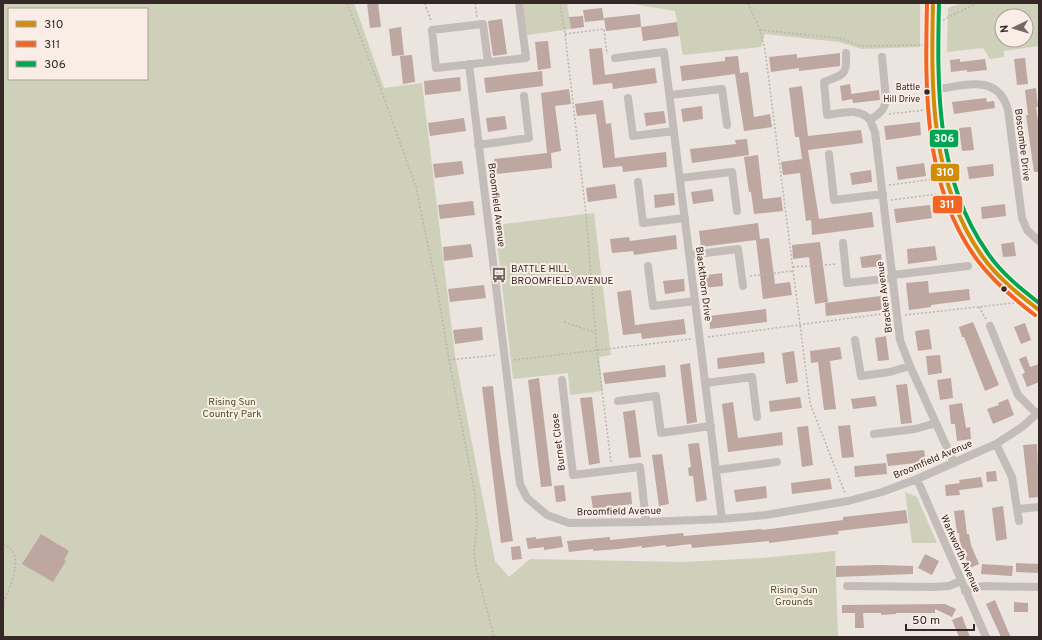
<svg xmlns="http://www.w3.org/2000/svg" width="1042" height="640" viewBox="0 0 1042 640" font-family="Overpass,sans-serif">
	<rect width="100%" height="100%" fill="#ebe4df"/>
	<path fill="#ced0b9" fill-rule="evenodd" d="M3 3H354L384 88 422 83 455 356 495 561 509 577 530 559 683 562 761 558 835 551 838 637H3ZM9 9H147V79H9Z
		M523 3H567L571 29 527 35Z
		M628 3H920V47L862 49 839 42 765 34 761 47 683 55 675 11Z
		M962 3H1039V46L1004 51V57L990 59 983 48 947 52 948 8ZM1002 16H1026V40H1002Z
		M594 213 611 355 599 357 603 391 570 395 568 373 513 379 495 225Z
		M905 492 917 497 937 543H912Z"/>
	<path fill="#bea6a1" d="M367 3H378L381 27 370 28Z
		M602 8 604 20 585 22 583 10Z
		M640 14 641 27 606 31 604 18Z
		M583 16 584 27 571 29 569 17Z
		M502 19 507 54 493 56 488 21Z
		M677 22 679 36 643 41 641 27Z
		M401 27 404 55 392 56 389 29Z
		M548 41 551 68 538 70 535 42Z
		M602 48 605 75 655 68 657 83 613 89 612 83 593 85 589 49Z
		M840 53V66L799 71V68L771 72 769 57 797 54V58Z
		M412 55 415 82 403 84 400 56Z
		M738 56 740 73 748 72 754 117 770 114 772 127 744 131 735 74 682 81 680 66 725 61V57Z
		M1025 58 1028 84 1017 85 1014 59Z
		M960 59V62L985 59 987 70 967 72V70L951 72 950 60Z
		M542 71 543 86 486 93 484 78Z
		M460 77 461 91 425 95 424 81Z
		M850 84 852 99 842 101 840 86Z
		M802 86 808 136 861 130 863 143 808 150 819 219 872 212 874 227 812 235 811 220 806 221 800 173 783 175 781 162 802 159 799 137H795L789 88Z
		M1036 88 1038 107H1036L1039 129V172H1034L1026 115H1028L1025 90Z
		M569 89 571 104 555 106 561 151 551 153 552 168 496 174 494 159 547 153 541 93Z
		M879 90 880 100 853 103 851 94Z
		M986 98 987 102 994 101 995 108 954 114 952 102Z
		M603 100 606 124 611 123 615 158 666 152 667 167 623 172 622 166 603 168 596 114 577 116 575 104Z
		M702 106 703 119 683 122 681 109Z
		M664 111 666 123 646 126 644 113Z
		M505 116 507 129 488 132 486 118Z
		M464 118 466 131 430 136 428 123Z
		M920 122 921 135 886 140 884 126Z
		M971 127 974 150 962 151 959 128Z
		M747 139 749 155 692 163 690 149 736 144 735 140Z
		M758 155 763 199 781 197 783 211 754 214 751 192H749L744 157Z
		M462 161 464 174 435 178 433 164Z
		M924 163 926 176 898 180 896 167Z
		M993 164 994 176 969 179 967 167Z
		M871 170 872 182 852 185 850 173Z
		M615 184 617 198 588 202 586 188Z
		M712 189 714 201 693 204 691 192Z
		M674 193 675 205 655 208 654 195Z
		M473 201 475 215 440 219 438 205Z
		M1005 204 1006 216 982 219 981 207Z
		M930 205 932 218 896 223 894 209Z
		M758 223 760 239 769 238 775 284 790 282 792 295 763 299 756 240 701 247 699 231Z
		M676 235 677 249 634 255 633 251 612 253 610 239 629 237 630 241Z
		M820 242 828 302 815 304 809 257 793 259 792 245Z
		M1014 242 1016 256 1003 257 1001 244Z
		M471 244 473 257 444 261 443 247Z
		M935 246 937 260 908 264 907 249Z
		M881 254 882 266 862 268 860 257Z
		M722 273 723 286 702 288 700 276Z
		M684 279 685 291 665 294 663 281Z
		M928 281 929 293 969 289 970 300 931 305V307L909 310 906 283Z
		M484 285 486 298 450 302 448 289Z
		M631 290 635 325 684 319 686 334 642 339 641 333 623 335 617 292Z
		M881 296 882 310 826 316 825 303Z
		M766 309 767 322 710 329 709 316Z
		M973 322 999 385 985 391 964 337H962L959 327Z
		M1025 323 1031 340 1021 344 1014 327Z
		M482 327 483 340 455 344 453 330Z
		M929 329 932 349 918 351 915 331Z
		M886 336 889 360 878 361 875 338Z
		M840 347 842 359 830 361 836 409 824 410 818 362 811 363 810 351Z
		M794 351 798 382 786 384 782 353Z
		M764 352 765 363 718 369 717 358Z
		M940 355 942 373 928 375 926 356Z
		M1026 356 1030 367 1039 364V382L1027 387 1022 374 1025 373 1019 359Z
		M690 363 697 422 687 424 680 365Z
		M665 365 666 377 605 384 603 373Z
		M539 378 552 486 541 487 528 380Z
		M951 378 953 398 940 400 937 380Z
		M907 384 912 423 901 424 896 385Z
		M493 386 500 452 513 541 501 543 482 387Z
		M875 396 877 406 853 409 851 399Z
		M592 397 600 463 589 465 580 398Z
		M800 397 802 408 770 412 769 401Z
		M1008 399 1014 415 993 424 987 409 999 405 998 403Z
		M733 402 738 438 782 432 783 445 728 452 722 404Z
		M962 403 966 428 970 427 971 439 957 441 955 424H951L949 405Z
		M635 410 641 457 629 458 623 412Z
		M850 425 854 457 842 458 838 426Z
		M808 426 813 465 802 467 797 427Z
		M699 443 707 500 696 502 693 476H689L688 468 691 467 688 444Z
		M1037 444 1039 497 1029 498 1023 445Z
		M924 450 926 462 888 466 886 454Z
		M662 454 669 504 659 506 652 455Z
		M886 463 887 474 855 477 854 466Z
		M996 471 997 481 987 482 986 472Z
		M981 477 983 487 959 490 960 495 946 496 945 485 960 483 959 480Z
		M830 478 832 489 792 494 791 483Z
		M564 485 566 501 556 502 554 486Z
		M766 486 767 498 736 502 734 490Z
		M631 492 632 504 593 509 591 496Z
		M1003 506 1007 539 996 541 992 508Z
		M906 510 908 523 838 531 839 534 769 543V541L692 548 691 544 666 547V545L642 548V546L618 549 593 551V549L569 552 567 541 610 537V540L683 533 684 536 762 529V530L843 520V517Z
		M964 510 967 534H969L971 545 979 564 970 568 960 545 959 533H957L954 511Z
		M41 534 69 551 64 560 66 561 53 582 22 564Z
		M561 536 563 547 544 550V547L528 549 526 538 536 537V539Z
		M520 546 522 559 512 560 511 547Z
		M925 554 939 561 932 575 918 568Z
		M1016 563 1039 564V573L1016 572Z
		M982 564 1013 566 1012 576 981 574Z
		M880 565 913 566V574L836 577V566Z
		M995 600 1008 631 1011 637H1001L986 604Z
		M1014 602 1028 603V612H1014Z
		M945 604 956 609 952 617 935 609V613H896V614L881 615V613H863L864 628H855V613H842V605Z
		M962 616 970 637H959L952 620Z"/>
	<g fill="none" stroke-linecap="round" stroke-linejoin="round">
		<path stroke="#bdb4b0" stroke-width="1.5" stroke-dasharray="2 2" stroke-linecap="butt" d="M347 3 383 95 416 187 439 299 449 360 475 494 477 525 474 552 476 568 494 637
			M425 3C426 10 430 15 431 22
			M475 3 477 17
			M560 3 565 34 586 214 597 351 611 462
			M748 3 760 30 765 50 810 403 845 493
			M943 20 977 3
			M760 30 839 38 861 46 923 45
			M565 34 604 29 607 54
			M889 114 925 110
			M889 185 935 179
			M891 200 939 194
			M793 267 837 264
			M750 276 793 271
			M979 307 986 319
			M905 315 1014 303
			M564 322 595 332
			M708 337 889 313
			M449 360 497 355
			M514 360 691 339
			M3 544C5 545 9 547 11 549 23 562 8 590 3 604"/>
		<path stroke="#c4bcb8" stroke-width="8" d="M846 53C847 76 844 74 824 82L827 115C842 113 859 107 870 120 879 114 885 110 886 99L882 57
			M615 58 664 52 722 519
			M488 62 483 24 432 30 436 68 526 58 519 3
			M469 64 520 484 527 498 547 515 569 523 646 522 722 519 766 515 848 501 882 492 917 479 996 444 1022 427 1039 412
			M934 90C962 86 998 72 1008 110L1022 218 1027 230 1039 241
			M670 95 722 89 727 125
			M628 98 633 136 674 131
			M870 120 875 132 900 340 910 366 954 463
			M478 145 529 138 524 96
			M829 154 834 200 883 194
			M680 178 732 172 737 211
			M638 182 643 223 685 218
			M843 243 847 283 893 278
			M690 255 738 249 743 286
			M648 266 653 306 695 301
			M893 275 968 266
			M990 326 1018 395 1037 414
			M855 340 861 376 890 372 910 366
			M562 380 573 475 640 467 646 522
			M706 383 752 377 757 417
			M618 401 656 396 661 433 711 426
			M874 434 915 429 936 423
			M996 444 1012 477 1019 521
			M716 470 777 462
			M917 479 986 637
			M1018 509 1039 507
			M847 586 933 587 949 586 961 581
			M965 591 982 586 1039 587"/>
		<path stroke="#b5aca8" stroke-width="11" d="M933 3C931 86 929 186 982 256 998 277 1017 294 1039 310"/>
		<defs>
			<path id="bus-1" d="M933 3C931 90 930 182 982 256 997 277 1018 294 1039 310"/>
			<path id="bus-2" d="M927 3C925 90 923 188 978 261 994 282 1014 299 1035 315"/>
			<path id="bus-3" d="M939 3C937 88 936 179 987 252 1000 272 1020 288 1039 303"/>
		</defs>
		<use href="#bus-1" stroke="#f9ede6" stroke-width="7"/>
		<use href="#bus-2" stroke="#f9ede6" stroke-width="7"/>
		<use href="#bus-3" stroke="#f9ede6" stroke-width="7"/>
		<use href="#bus-1" stroke="#d08d08" stroke-width="4"/>
		<use href="#bus-2" stroke="#f26522" stroke-width="4"/>
		<use href="#bus-3" stroke="#00a651" stroke-width="4"/>
	</g>
	<defs>
		<symbol id="bus-bare" viewBox="-9 -9 18 18"><path d="M-5-6H5V4H4V6H2V4H-2V6H-4V4H-5ZM-3.5-4V0h7V-4ZM-3.5 1.2v1.5H-2V1.2ZM2 1.2v1.5H3.5V1.2Z" fill="#756a67" stroke="#f9ede6" stroke-width="2.5" paint-order="stroke"/></symbol>
	</defs>
	<g fill-rule="evenodd">
		<use href="#bus-bare" x="488" y="264" width="22" height="22"/>
	</g>
	<g fill="#352927" stroke="#f9ede6" stroke-width="1.5">
		<circle cx="927" cy="92" r="3.5"/>
		<circle cx="1004" cy="289" r="3.5"/>
	</g>
	<g text-anchor="middle" dominant-baseline="central" stroke-width="4" stroke-linejoin="round" paint-order="stroke">
		<g font-size="9" fill="#352927" stroke="#f9ede6" text-anchor="end">
			<text x="920" y="87">Battle<tspan x="920" dy="12">Hill Drive</tspan></text>
		</g>
		<g font-size="10" fill="#352927" stroke="#f9ede6">
			<text transform="translate(1022 145) rotate(83)">Boscombe Drive</text>
			<text transform="translate(496 205) rotate(83)">Broomfield Avenue</text>
			<text transform="translate(703 284) rotate(83)">Blackthorn Drive</text>
			<text transform="translate(885 297) rotate(-97)">Bracken Avenue</text>
			<text transform="translate(559 442) rotate(-97)">Burnet Close</text>
			<text transform="translate(933 460) rotate(-23)">Broomfield Avenue</text>
			<text transform="translate(619 512) rotate(-1)">Broomfield Avenue</text>
			<text transform="translate(960 554) rotate(66)">Warkworth Avenue</text>
		</g>
		<g font-size="10" fill="#352927" stroke="#f9ede6" text-anchor="start">
			<text x="511" y="269">BATTLE HILL<tspan x="511" dy="12">BROOMFIELD AVENUE</tspan></text>
		</g>
		<g font-size="10" fill="#49522b" stroke="#f9ede6">
			<text x="232" y="402">Rising Sun<tspan x="232" dy="12">Country Park</tspan></text>
			<text x="794" y="590">Rising Sun<tspan x="794" dy="12">Grounds</tspan></text>
		</g>
	</g>
	<g stroke="#f9ede6" stroke-width="1.5">
		<rect x="929" y="129" width="30" height="19" rx="4" fill="#00a651"/>
		<rect x="930" y="163" width="30" height="19" rx="4" fill="#d08d08"/>
		<rect x="932" y="195" width="31" height="19" rx="4" fill="#f26522"/>
	</g>
	<g font-size="11" text-anchor="middle" font-weight="bold" fill="#fff">
		<text x="944" y="142">306</text>
		<text x="945" y="176">310</text>
		<text x="947" y="208">311</text>
	</g>
	<rect width="1042" height="640" fill="none" stroke="#352927" stroke-width="8"/>
	<rect x="8" y="8" width="140" height="72" fill="#f9ede6" stroke="#ab9f9a"/>
	<rect x="16" y="21" width="20" height="6" fill="#d08d08" stroke="#ab9f9a"/>
	<text x="44" y="28" font-size="12" fill="#352927">310</text>
	<rect x="16" y="41" width="20" height="6" fill="#f26522" stroke="#ab9f9a"/>
	<text x="44" y="48" font-size="12" fill="#352927">311</text>
	<rect x="16" y="61" width="20" height="6" fill="#00a651" stroke="#ab9f9a"/>
	<text x="44" y="68" font-size="12" fill="#352927">306</text>
	<g transform="translate(1014 28) rotate(265)"><circle r="19" fill="#f9ede6" stroke="#ab9f9a"/>
	<path d="M0-3L7 15L0 10L-7 15Z" fill="#756a67"/>
	<text y="-6" font-size="11" font-weight="bold" text-anchor="middle" fill="#352927">N</text>
	</g>
	<path d="M906 624v6h68v-6" fill="none" stroke="#352927" stroke-width="2"/>
	<text x="912" y="624" font-size="12" fill="#352927" stroke="#f9ede6" stroke-width="3" paint-order="stroke">50 m</text>
</svg>
